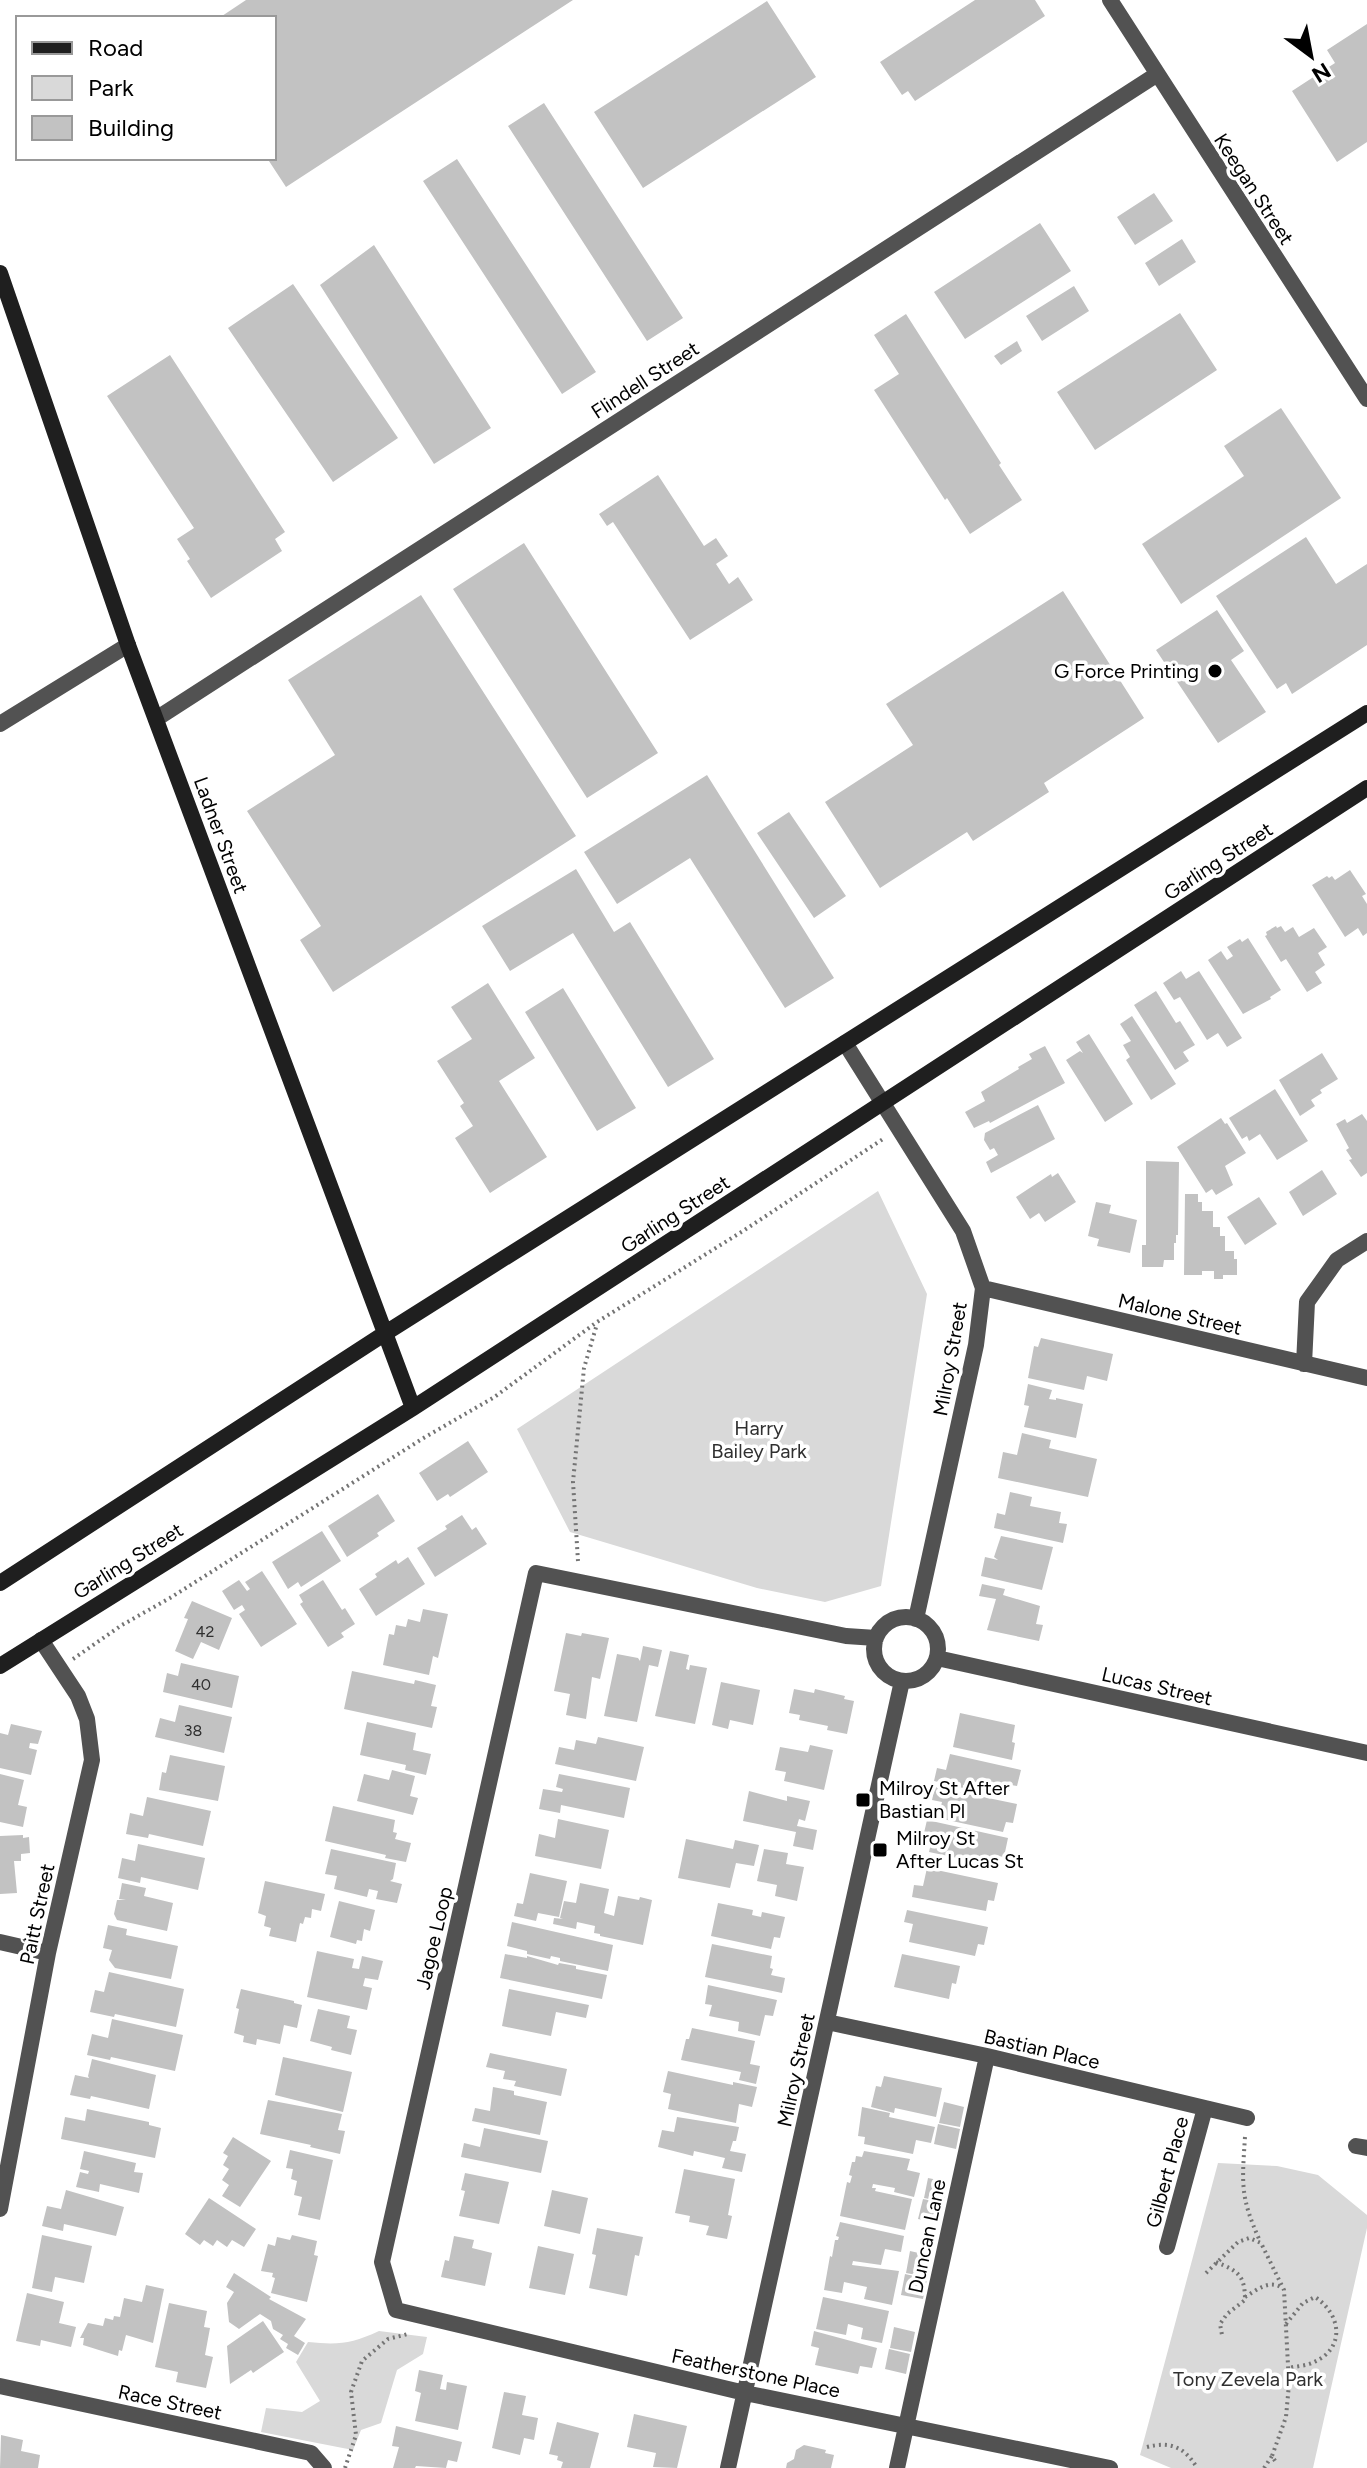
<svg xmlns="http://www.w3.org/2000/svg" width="1367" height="2468" viewBox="0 0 1367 2468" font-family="Figtree,sans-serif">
	<rect width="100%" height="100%" fill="#fff"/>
	<path fill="#d9d9d9" d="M878 1191 927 1294 881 1586 825 1602 757 1588 570 1532 517 1429Z
		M1218 2163 1277 2166 1318 2175 1367 2215V2228L1313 2468H1171L1140 2455Z
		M379 2331 427 2337 423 2354 397 2370 381 2423 361 2430 353 2450 261 2432 266 2408 302 2412 320 2401 296 2362 308 2342C338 2345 351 2344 379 2331Z"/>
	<path fill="#c2c2c2" d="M246 0H573L286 187 267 158H274V18H219Z
		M975 0H1035L1045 16 915 101 908 91 902 95 880 62Z
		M767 1 816 77 643 188 594 112Z
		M1367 24V142L1337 162 1292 91 1335 63 1327 50Z
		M544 103 683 318 647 341 508 126Z
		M457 159 596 372 562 394 423 181Z
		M1154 193 1173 221 1135 245 1117 217Z
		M1040 223 1071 271 965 339 934 292Z
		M1182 239 1196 262 1159 286 1145 263Z
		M374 245 491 428 434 464 320 285Z
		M293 284 398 438 333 482 228 328Z
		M1074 286 1089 311 1042 341 1026 316Z
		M1180 313 1217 370 1095 450 1057 392Z
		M906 314 1001 463 999 465 1022 500 970 534 947 498 945 500 874 390 899 374 874 335Z
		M1017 341 1022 351 1001 365 994 356Z
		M170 355 285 532 275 539 282 551 211 598 187 561 190 559 177 539 194 528 107 396Z
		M1281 408 1341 498 1181 604 1142 544 1244 476 1224 446Z
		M658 475 704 546 716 538 728 556 716 564 729 584 738 577 753 600 690 640 613 522 607 526 599 514Z
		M1306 537 1336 584 1367 564V645L1292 694 1286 683 1277 689 1216 596Z
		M524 543 658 753 587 798 453 589Z
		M1063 591 1144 718 1044 783 1049 792 973 841 967 832 880 888 825 802 913 745 886 704Z
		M421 595 576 836 333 992 300 940 321 926 247 811 335 755 288 680Z
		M1217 610 1244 651 1231 660 1266 712 1218 743 1156 650Z
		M707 775 834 978 785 1008 690 858 617 904 584 852Z
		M789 812 846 896 814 918 757 833Z
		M576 869 614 932 630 922 714 1059 668 1087 573 933 510 971 482 926Z
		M1350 870 1366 894 1362 896 1367 904V933L1363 936 1358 928 1345 937 1312 885 1327 876 1329 878 1332 876 1335 880Z
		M1276 926 1277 928 1281 926 1285 932 1293 927 1299 937 1314 928 1327 947 1318 953 1325 965 1315 972 1322 983 1307 992 1286 959 1281 962 1265 936 1267 935 1266 932Z
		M1248 938 1281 990 1270 997 1271 999 1243 1014 1208 960 1221 951 1227 960 1233 956 1227 947 1240 939 1242 942Z
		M1181 971 1186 979 1199 971 1242 1038 1227 1047 1218 1033 1207 1040 1180 997 1174 1000 1163 983Z
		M488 983 535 1058 499 1081 547 1157 490 1193 455 1138 473 1126 460 1106 464 1103 437 1061 472 1039 451 1007Z
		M563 988 636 1108 597 1131 525 1012Z
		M1156 991 1176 1023 1180 1021 1195 1045 1183 1052 1189 1061 1175 1070 1134 1005Z
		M1132 1016 1176 1084 1151 1100 1126 1060 1130 1057 1123 1045 1131 1041 1120 1024Z
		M1089 1034 1133 1104 1105 1122 1066 1060 1080 1051 1083 1053 1076 1042Z
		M1045 1046 1065 1083 990 1123 989 1121 974 1128 965 1112 985 1101 981 1092 1019 1069 1018 1067 1032 1059 1029 1054Z
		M1322 1053 1338 1079 1320 1090 1322 1093 1311 1100 1315 1106 1300 1116 1279 1080Z
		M1275 1089 1308 1141 1277 1160 1260 1134 1249 1141 1247 1136 1242 1139 1229 1118Z
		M1038 1105 1055 1139 991 1173 986 1162 998 1155 994 1148 990 1150 984 1140 985 1133Z
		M1362 1114 1367 1121V1173L1361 1177 1349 1160 1352 1159 1346 1150 1349 1148 1336 1124 1345 1119 1347 1123Z
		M1221 1118 1225 1124 1227 1123 1246 1153 1225 1166 1233 1185 1216 1195 1212 1189 1206 1193 1177 1147Z
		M1146 1161 1179 1162 1178 1235H1176V1243H1174V1260H1164L1163 1267H1142V1245H1146Z
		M1322 1170 1337 1194 1303 1216 1289 1192Z
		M1058 1173 1076 1202 1045 1222 1039 1213 1030 1219 1016 1197 1051 1174 1052 1177Z
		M1185 1194H1198V1202H1202V1211H1213V1227H1220V1236H1225V1251H1234V1259H1237V1275H1223V1279H1214V1271H1202V1275H1184Z
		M1259 1197 1277 1224 1245 1245 1227 1217Z
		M1096 1202 1111 1205 1109 1213 1137 1220 1130 1253 1097 1246 1099 1239 1088 1236Z
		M1041 1338 1113 1354 1107 1381 1087 1376 1084 1390 1028 1378 1034 1346 1038 1347Z
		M1028 1384 1052 1390 1049 1399 1056 1400V1398L1083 1404 1076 1438 1024 1427 1029 1406 1024 1405Z
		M1022 1433 1051 1440 1049 1448 1097 1459 1088 1497 998 1478 1003 1452 1017 1455Z
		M468 1441 488 1472 450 1497 448 1494 437 1501 419 1473Z
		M1010 1492 1032 1497 1030 1506 1061 1512 1059 1523 1067 1524 1063 1543 994 1528 997 1513 1005 1515Z
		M378 1494 395 1521 377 1533 379 1536 347 1557 328 1526Z
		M462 1515 472 1530 476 1527 487 1544 435 1577 417 1548 447 1529 445 1526Z
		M322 1531 341 1561 301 1587 298 1582 288 1589 272 1562Z
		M1001 1536 1053 1547 1042 1590 981 1576 985 1557 998 1560 994 1557Z
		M408 1557 425 1584 376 1616 359 1589 377 1577 375 1574 396 1560 398 1564Z
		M262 1571 297 1624 261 1647 239 1614 245 1610 242 1605 234 1610 222 1591 239 1580 247 1591 250 1589 245 1582Z
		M323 1580 342 1610 345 1608 355 1624 341 1633 344 1637 328 1647 300 1604 303 1602 299 1595Z
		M982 1584 1005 1589 1003 1595 1040 1606 1036 1624 1043 1625 1039 1641 987 1630 996 1599 979 1596Z
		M192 1601 232 1618 219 1650 201 1642 193 1659 175 1651 188 1619 184 1618Z
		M423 1609 448 1614 438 1658 433 1656 429 1675 383 1665 389 1634 394 1635 396 1625 406 1627 408 1619 420 1622Z
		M566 1633 581 1636 582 1633 609 1638 600 1679 592 1677 586 1719 566 1715 570 1694 554 1691Z
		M643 1646 662 1650 658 1667 649 1665 637 1722 604 1716 617 1654 638 1658 640 1661Z
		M670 1651 689 1655 686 1669 689 1670 690 1665 707 1668 695 1724 655 1716Z
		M181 1663 239 1676 232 1708 163 1692 167 1673 178 1676Z
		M352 1671 414 1684 415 1680 436 1685 431 1706 437 1707 432 1728 344 1709Z
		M721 1682 760 1690 753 1725 730 1720 728 1729 712 1725Z
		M794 1689 814 1693 815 1689 845 1696 844 1699 854 1701 847 1734 827 1730 828 1726 799 1720 800 1715 789 1713Z
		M179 1705 232 1717 224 1753 155 1737 160 1718 175 1722Z
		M960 1713 1015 1725 1012 1742 1015 1743 1012 1760 953 1747Z
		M367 1722 416 1733 413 1750 431 1754 426 1775 405 1770 406 1765 360 1755Z
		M11 1724 42 1731 38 1744 30 1743 29 1748 37 1750 31 1775 0 1768V1733L8 1735Z
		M598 1737 644 1747 636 1781 555 1764 559 1747 574 1750 576 1740 596 1744Z
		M810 1745 833 1750 824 1790 784 1781 786 1772 775 1770 780 1747 808 1752Z
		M950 1754 1021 1770 1017 1786 1011 1785 1008 1795 973 1787 963 1785V1788L934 1781 937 1768 946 1770Z
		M170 1755 225 1766 218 1801 159 1790 162 1772 166 1773Z
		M392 1770 415 1776 410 1796 418 1798 413 1815 357 1801 364 1774 389 1780Z
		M0 1774 24 1780 18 1805 27 1807 23 1827 0 1822Z
		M559 1774 630 1788 624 1818 561 1805 560 1813 539 1809 543 1789 562 1792 563 1789 556 1787Z
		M935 1787 1017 1804 1013 1823 1006 1822 1003 1832 938 1818 942 1802 932 1800Z
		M749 1791 787 1801V1796L810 1801 805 1821 799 1819 797 1826 817 1830 813 1850 793 1846 796 1832 743 1821Z
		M147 1797 211 1811 203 1846 149 1834 148 1838 126 1834 130 1813 143 1816Z
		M333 1806 395 1820 393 1832 397 1833 395 1839 411 1843 406 1862 385 1858 386 1855 325 1841Z
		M558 1819 609 1830 601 1869 535 1856 539 1834 555 1838Z
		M927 1820 1008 1838 1004 1857 998 1856 996 1866 929 1852 933 1835 924 1833Z
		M23 1835V1838L29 1837 30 1853 21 1854V1861H14L17 1893 0 1894V1836Z
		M686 1839 733 1849 735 1840 759 1845 754 1866 736 1863 730 1888 678 1878Z
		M138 1844 205 1858 198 1890 141 1877 140 1883 118 1878 122 1858 135 1861Z
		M331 1849 396 1863 393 1879 390 1881 402 1884 397 1903 376 1899 378 1891 369 1889 367 1897 334 1889 337 1876 325 1874Z
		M764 1849 788 1853 786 1864 804 1867 797 1901 775 1896 777 1885 757 1881Z
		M927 1868 998 1883 994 1901 988 1900 986 1911 912 1897 914 1885 923 1886Z
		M530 1873 567 1881 559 1917 538 1913 536 1921 514 1916 517 1903 523 1904Z
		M265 1881 325 1894 321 1911 312 1909 311 1918 305 1917 303 1924 300 1923 296 1942 269 1936 271 1928 264 1926 266 1916 258 1913Z
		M122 1883 146 1888 144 1896 173 1903 167 1931 117 1920 114 1914 117 1900H126L119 1899Z
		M580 1883 609 1889 604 1913 614 1916 618 1896 639 1900 640 1897 652 1900 643 1945 600 1936V1934L594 1933 595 1926 577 1922 576 1929 553 1924 554 1918 563 1919 560 1918 564 1901 576 1903Z
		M339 1901 375 1910 370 1931 364 1929 362 1941 357 1940 356 1944 330 1937Z
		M718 1903 753 1910 752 1915 761 1917 762 1912 785 1917 780 1938 774 1937 771 1949 711 1936Z
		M907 1910 988 1927 984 1945 978 1944 975 1956 909 1942 913 1924 904 1922Z
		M512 1922 613 1945 608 1971 560 1961V1958L551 1956 550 1959 527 1954V1951L507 1946Z
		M108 1925 127 1929 126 1935 178 1946 171 1979 115 1968 109 1960 112 1950 103 1948Z
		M712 1944 772 1956 770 1968 773 1969 771 1975 785 1978 782 1993 705 1977Z
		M317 1951 354 1959 352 1968 359 1969 362 1956 383 1961 378 1980 365 1978 363 1986 372 1988 367 2010 307 1997Z
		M505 1954 527 1958V1956L558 1965 559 1963 576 1966V1969L607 1975 602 1999 500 1978Z
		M902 1954 960 1966 956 1984 952 1983 949 1999 894 1987Z
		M109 1972 184 1989 176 2027 115 2014 114 2017 90 2012 95 1990 104 1992Z
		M708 1985 777 2000 773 2016 765 2015 760 2036 738 2031 739 2022 709 2016 712 2005 705 2004Z
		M241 1989 294 2001V2003L302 2005 297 2028 284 2025 280 2044 257 2039 256 2045 243 2042 244 2036 234 2033 239 2009 236 2008Z
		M509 1989 589 2005 586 2018 556 2012 551 2036 502 2026Z
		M318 2009 350 2016 347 2028 357 2030 351 2055 331 2050 332 2047 310 2041Z
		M112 2019 183 2035 175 2071 111 2057 110 2060 87 2055 92 2034 108 2038Z
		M692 2028 755 2041 750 2064 760 2066 756 2084 739 2080 741 2072 681 2060 686 2039H689Z
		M490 2053 567 2069 561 2096 514 2086 516 2081 503 2079 505 2071 486 2067Z
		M283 2057 352 2072 343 2112 275 2095Z
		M92 2059 156 2075 149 2109 91 2096 90 2099 70 2095 75 2075 89 2078 88 2076Z
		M668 2071 733 2085V2082L757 2087 752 2107 739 2104 736 2123 668 2109 671 2094 663 2092Z
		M884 2076 942 2088 936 2117 895 2108 894 2113 871 2107 876 2086 881 2087Z
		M493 2087 514 2091V2095L547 2102 540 2135 472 2121 475 2108 490 2111Z
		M268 2100 342 2114 338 2130 345 2131 340 2154 310 2147 311 2145 260 2134Z
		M944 2102 964 2107 960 2127 939 2123Z
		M862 2107 890 2113 889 2117 935 2127 931 2143 916 2140 913 2154 864 2144 865 2137 858 2136Z
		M87 2109 149 2122V2125L161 2128 155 2158 61 2139 65 2117 85 2121Z
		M677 2117 739 2127 736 2141H733L730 2151 746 2154 742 2172 722 2168 725 2158 694 2151 693 2156 658 2147 662 2130 674 2132Z
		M938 2124 960 2129 956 2149 934 2144Z
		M484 2128 548 2141 541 2173 461 2157 464 2143 480 2147Z
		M233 2137 271 2161 240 2207 222 2196 229 2185 222 2180 229 2169 223 2165 228 2156 223 2153Z
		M290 2150 333 2160 320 2220 298 2215 302 2197 294 2195 297 2181 291 2179 293 2169 286 2168Z
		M84 2151 136 2163 134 2172 143 2173 139 2193 100 2184 99 2192 76 2187 80 2172 88 2174 89 2171 80 2169Z
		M864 2151 910 2159 907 2170 920 2173 914 2197 894 2192 895 2188 873 2184 872 2188H876L875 2191 912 2199 905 2230 840 2216 847 2182 850 2183 852 2176 849 2175 852 2162H855L856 2156 862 2157Z
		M684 2169 735 2179 728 2215 732 2216 727 2239 706 2235 709 2226 689 2222 690 2216 675 2213Z
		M465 2173 509 2182 499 2224 459 2216 465 2191 461 2190Z
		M928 2178 948 2182 944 2202 924 2198Z
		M66 2190 124 2207 116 2236 64 2224 63 2231 42 2226 47 2206 61 2209Z
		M552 2190 588 2198 580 2234 544 2226Z
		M209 2198 256 2229 244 2247 232 2240 227 2247 217 2240 213 2246 204 2240 200 2245 185 2234Z
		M923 2199 943 2203 938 2223 918 2219Z
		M840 2222 904 2236 901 2252 885 2249 881 2265 853 2261 852 2265 899 2271 892 2305 864 2299 867 2287 844 2282 842 2293 824 2290 830 2256 832 2257 835 2240H838L839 2237 836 2236Z
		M597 2228 643 2237 639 2256 635 2255 627 2296 589 2288 596 2255 592 2254Z
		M42 2235 92 2246 84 2283 55 2277 52 2292 32 2288Z
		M292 2235 317 2241 314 2255 318 2256 307 2302 271 2293 275 2278 272 2277 273 2273 261 2271 268 2244 275 2246 277 2237 290 2240Z
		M454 2236 474 2240 472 2248 492 2253 485 2286 441 2277 445 2260 449 2261Z
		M538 2246 574 2254 565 2295 529 2288Z
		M910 2251 932 2256 927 2277 906 2273Z
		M234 2273 271 2297 269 2299 306 2319 294 2336 305 2343 298 2355 286 2348 288 2344 280 2339 283 2335 273 2329 271 2321 260 2314 239 2329 229 2322 227 2303 234 2292 226 2287Z
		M905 2274 927 2279 923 2299 901 2295Z
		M146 2285 164 2289 153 2343 126 2335 122 2351 119 2350 118 2356 83 2345 84 2338H80L88 2323 103 2326 105 2318 113 2320 114 2316 120 2317 124 2298 142 2302Z
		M27 2293 64 2302 59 2323 76 2327 71 2347 41 2340 40 2346 16 2341Z
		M823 2297 889 2311 882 2343 861 2339 863 2328 848 2324 846 2335 816 2329Z
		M169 2303 207 2311 204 2327 210 2328 205 2355 213 2357 206 2388 176 2382 178 2372 155 2367Z
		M263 2321 284 2352 253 2373 251 2370 230 2384 227 2346Z
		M894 2327 915 2332 911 2352 890 2348Z
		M814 2331 877 2348 872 2368 860 2366 858 2374 815 2365 819 2348 811 2346Z
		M889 2349 910 2354 906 2374 885 2369Z
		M419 2370 443 2375 440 2389 446 2390 447 2382 467 2386 458 2430 415 2421 421 2393 415 2391Z
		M504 2392 526 2396 522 2415 538 2418 534 2440 524 2438 520 2455 492 2448Z
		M634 2414 687 2426 677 2468 653 2467 656 2453 627 2447Z
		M557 2422 599 2433 590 2468H561L563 2462 557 2460 558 2456 549 2454Z
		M396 2426 462 2442 457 2462 448 2460 446 2468 416 2466 415 2468H393L399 2447 392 2446Z
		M1 2435 23 2440 21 2451 40 2455 38 2468H0Z
		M804 2445 826 2450 825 2453 834 2455 831 2468H786L787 2463 794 2459 796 2450Z"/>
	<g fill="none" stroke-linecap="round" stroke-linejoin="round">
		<path stroke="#747474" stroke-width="4" stroke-dasharray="2 4" stroke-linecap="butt" d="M578 1561 573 1482 584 1368 597 1324
			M73 1659 122 1625 170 1598 422 1439 493 1398 597 1322 743 1231 883 1139
			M1245 2137C1242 2184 1240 2197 1260 2241
			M1216 2262C1238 2271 1245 2275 1245 2300L1227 2314 1220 2324 1222 2335
			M1206 2273 1238 2242 1249 2238 1261 2243 1284 2290 1289 2384 1286 2417 1272 2456 1277 2464
			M1245 2297C1257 2290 1269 2279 1282 2288
			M1286 2324 1303 2303 1315 2297C1341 2314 1346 2348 1314 2362 1307 2366 1296 2366 1289 2368
			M1147 2447C1170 2441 1185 2447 1197 2468
			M345 2468 356 2435 351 2392 362 2361 388 2339 408 2334
			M1264 2468 1272 2456"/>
		<path stroke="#525252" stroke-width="16" d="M1110 0 1367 399
			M156 719 1156 75
			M0 724 128 645
			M845 1043 963 1231 983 1288 976 1345 916 1619
			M983 1288 1367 1378
			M1304 1364 1307 1302 1337 1260 1367 1241
			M874 1649a32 32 0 1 1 64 0a32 32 0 1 1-64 0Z
			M876 1638 846 1636 536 1573 382 2262 396 2310 745 2393 1110 2468
			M937 1658 1367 1753
			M0 1942 48 1953
			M827 2022 987 2056 1247 2118
			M1356 2146 1367 2148
			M0 2209 48 1953 92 1760 87 1719 78 1696 41 1640
			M1167 2247 1205 2108
			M0 2386 311 2453 324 2468
			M728 2468 902 1681
			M897 2468 987 2056"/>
		<path stroke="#1f1f1f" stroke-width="16" d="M0 273 128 645 413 1408
			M0 1583 384 1334 1367 713
			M0 1666 413 1408 1367 788"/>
	</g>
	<g fill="#000" stroke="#fff" stroke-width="3">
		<circle cx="1215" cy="671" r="8"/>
		<rect x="855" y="1792" width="16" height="16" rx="4"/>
		<rect x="872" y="1842" width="16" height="16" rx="4"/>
	</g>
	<g text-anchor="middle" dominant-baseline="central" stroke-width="7" stroke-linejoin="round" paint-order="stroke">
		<g font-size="16" fill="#303030">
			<text x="205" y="1631">42</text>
			<text x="201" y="1684">40</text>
			<text x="193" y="1730">38</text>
		</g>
		<g font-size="20" fill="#000" stroke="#fff">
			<text transform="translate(1254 189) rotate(57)">Keegan Street</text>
			<text transform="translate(645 380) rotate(-33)">Flindell Street</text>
			<text transform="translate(221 835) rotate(70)">Ladner Street</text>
			<text transform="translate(1218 861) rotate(-33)">Garling Street</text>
			<text transform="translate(675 1214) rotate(-33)">Garling Street</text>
			<text transform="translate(1180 1314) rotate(13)">Malone Street</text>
			<text transform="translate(950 1359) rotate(-80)">Milroy Street</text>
			<text transform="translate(128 1561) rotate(-32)">Garling Street</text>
			<text transform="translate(1157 1686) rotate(13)">Lucas Street</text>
			<text transform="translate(37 1914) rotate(-78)">Paitt Street</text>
			<text transform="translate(434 1938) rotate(-77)">Jagoe Loop</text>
			<text transform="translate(1042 2049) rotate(13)">Bastian Place</text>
			<text transform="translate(796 2070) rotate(-78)">Milroy Street</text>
			<text transform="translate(1167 2172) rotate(-75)">Gilbert Place</text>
			<text transform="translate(927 2236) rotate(-78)">Duncan Lane</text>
			<text transform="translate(756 2373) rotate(12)">Featherstone Place</text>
			<text transform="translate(170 2402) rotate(12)">Race Street</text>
		</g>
		<g font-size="20" fill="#000" stroke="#fff" text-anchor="start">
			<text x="1199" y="671" text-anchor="end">G Force Printing</text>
			<text x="879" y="1788">Milroy St After<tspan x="879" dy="23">Bastian Pl</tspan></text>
			<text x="896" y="1838">Milroy St<tspan x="896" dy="23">After Lucas St</tspan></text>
		</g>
		<g font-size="20" fill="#303030" stroke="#fff">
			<text x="759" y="1428">Harry<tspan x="759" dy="23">Bailey Park</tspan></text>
			<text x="1248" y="2379">Tony Zevela Park</text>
		</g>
	</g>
	<rect x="16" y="16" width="260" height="144" fill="#ffffff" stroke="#999999" stroke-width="2"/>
	<rect x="32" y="42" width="40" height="12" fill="#1f1f1f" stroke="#999999" stroke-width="2"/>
	<text x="88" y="56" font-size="24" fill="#000000">Road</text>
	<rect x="32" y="76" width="40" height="24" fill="#d9d9d9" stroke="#999999" stroke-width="2"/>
	<text x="88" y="96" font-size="24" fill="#000000">Park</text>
	<rect x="32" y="116" width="40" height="24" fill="#c2c2c2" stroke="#999999" stroke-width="2"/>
	<text x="88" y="136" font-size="24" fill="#000000">Building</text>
	<g transform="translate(1311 56) rotate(148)" stroke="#ffffff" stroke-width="6" paint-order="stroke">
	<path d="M0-6L14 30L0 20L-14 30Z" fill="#000000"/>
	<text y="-12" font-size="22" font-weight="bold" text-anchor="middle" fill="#000000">N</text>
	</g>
</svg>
